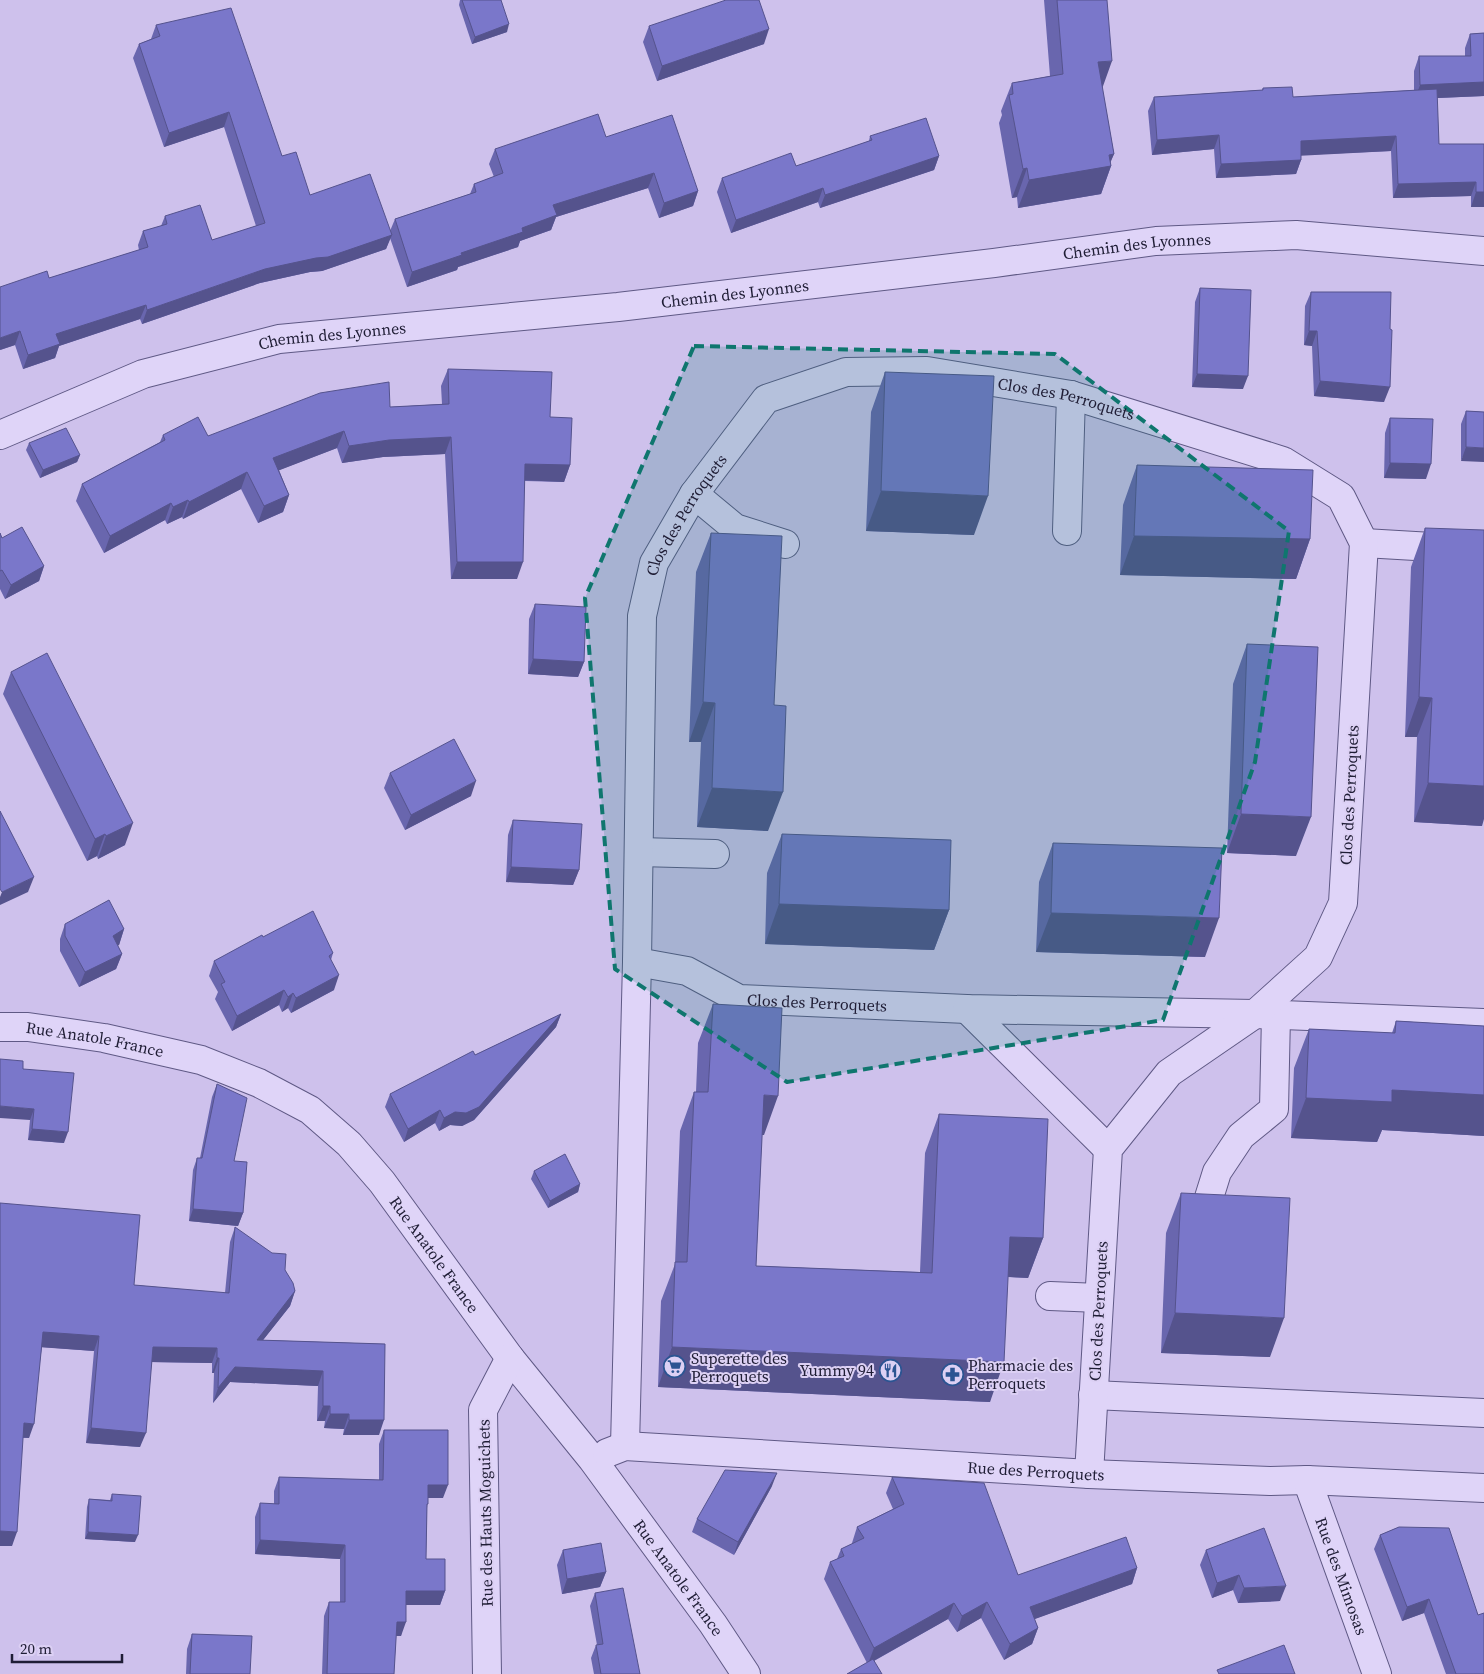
<svg xmlns="http://www.w3.org/2000/svg" width="1484" height="1674" viewBox="0 0 1484 1674" font-family="'Source Serif 4',serif">
	<rect width="100%" height="100%" fill="#cec1ec"/>
	<g fill="none" stroke-linecap="round" stroke-linejoin="round">
		<defs>
			<g id="minor">
				<path id="s1" d="M0 435 143 374 279 339 618 307 994 263 1156 241 1296 235 1484 251"/>
				<path d="M694 494 735 528 785 544"/>
				<path d="M1067 531 1071 395"/>
				<path d="M1364 543 1484 550"/>
				<path d="M639 852 715 854"/>
				<path id="s2" d="M637 962 687 971 739 999 967 1009 1255 1014 1484 1023"/>
				<path d="M967 1009 1108 1149"/>
				<path id="s3" d="M0 1027H28L104 1038 201 1060 259 1083 310 1110 349 1144 382 1182 510 1358 592 1459 713 1624 746 1674"/>
				<path d="M1207 1204 1217 1172 1241 1136 1274 1109 1276 1015"/>
				<path d="M1050 1296 1099 1298"/>
				<path d="M1093 1395 1484 1413"/>
				<path id="s4" d="M625 1446 637 962 642 616 654 563 694 494 766 399 846 372 927 371 1071 395 1283 461 1341 497 1364 543 1343 903 1318 957 1255 1014 1169 1073 1108 1149 1089 1474"/>
				<path id="s5" d="M607 1453 625 1446 1089 1474 1270 1481 1307 1480 1484 1488"/>
				<path id="s6" d="M1307 1480 1377 1674"/>
				<path d="M487 1674 483 1410 510 1358"/>
			</g>
		</defs>
		<use href="#minor" stroke="#5f5985" stroke-width="30"/>
		<use href="#minor" stroke="#dfd4f8" stroke-width="28"/>
	</g>
	<path fill="#6966ae" d="M460 0H501L507 32 472 44 459 5Z
		M1044 0H1107L1102 87 1114 154 1110 162 1111 166 1101 194 1018 208 1017 197 1012 198 999 123 1002 115 1001 111 1012 83 1050 76Z
		M156 25 282 156 310 195 390 231 395 219 470 194 474 184 494 177 489 164 495 149 606 137 698 191 693 206 659 218 648 188 556 217 551 230 520 241 518 247 458 267 457 270 407 287 390 238 386 249 322 271 310 272 260 283 142 324 140 319 59 346 55 358 23 369 15 345 0 350 49 278 139 250 138 245 143 231 161 226 165 216 212 240 256 226 224 127 164 147 133 58 139 44 151 39Z
		M649 26 764 44 657 81 643 42Z
		M1484 33V96L1437 98 1439 144H1484V207H1471V196L1393 198 1391 151 1301 155V160L1296 174 1216 178 1214 149 1152 155 1148 111 1154 97 1262 90 1263 88 1293 97 1414 90V71L1419 56H1465V48L1470 34Z
		M870 136 939 156 934 170 820 208 818 202 731 233 717 192 722 178 796 166 869 141Z
		M1200 288 1243 389 1192 387 1195 302Z
		M1311 292 1390 329 1384 402 1314 396 1312 346 1304 345 1305 306Z
		M448 369 550 417 570 465 564 482 525 481 517 579H451L445 454 383 457 342 463 337 448 279 470 289 495 283 512 258 523 241 489 183 519 182 517 167 524 165 520 104 553 76 501 82 484 160 442 163 435 208 436 390 407 442 404 441 386Z
		M885 372 974 535 866 531 871 412Z
		M1466 411 1484 412 1461 461V424Z
		M1390 418 1426 479 1384 478 1385 433Z
		M29 443 80 455 77 462 40 478 26 450Z
		M1137 465 1310 539 1296 579 1120 575 1123 505Z
		M1425 528 1482 826 1414 822 1417 737H1405L1411 567Z
		M0 533 2 538 44 566 39 581 5 599 0 589Z
		M711 533 768 831 697 827 701 742H689L696 572Z
		M535 604 584 662 578 677 528 674 529 619Z
		M1247 644 1296 856 1227 853 1233 684Z
		M11 672 125 845 98 859 97 856 87 861 3 694Z
		M390 773 471 796 405 830 384 788Z
		M513 820 579 870 573 885 506 882 508 835Z
		M782 834 949 910 934 950 765 944 767 873Z
		M1053 843 1205 957 1036 952 1039 882Z
		M65 924 124 929 119 945H117L122 954 116 969 79 987 60 951V939Z
		M263 937 333 953 331 960 334 990 291 1013 288 1008 282 1012 279 1005 232 1031 215 999 218 992 209 976 214 961Z
		M713 1004 764 1135H762L756 1266 920 1272 925 1153 939 1114 1043 1238 1028 1278 1008 1277 990 1402 658 1387 661 1301 675 1264 680 1131 694 1092H696L698 1043Z
		M561 1014 556 1027 474 1120 462 1126 450 1125 439 1131 435 1123 404 1142 385 1107 390 1094 475 1055Z
		M1396 1021 1484 1026V1136L1382 1130 1377 1142 1291 1138 1294 1068 1309 1029 1392 1033Z
		M23 1069 64 1143 28 1140 30 1120Z
		M217 1084 234 1161 243 1213 238 1226 189 1221 193 1170 197 1158H200L212 1097Z
		M534 1171 580 1184 578 1192 548 1208 531 1179Z
		M1181 1193 1270 1357 1161 1353 1166 1233Z
		M0 1203 134 1285 225 1293 230 1242 235 1227 285 1270 295 1291 290 1306 263 1340 385 1344 379 1435H343L344 1429 324 1428 325 1421H317L318 1386 230 1382 213 1403 214 1373H212V1363L152 1362 140 1447 86 1443 94 1351 42 1347 29 1438H23L12 1546H0Z
		M384 1430 443 1498H428L427 1508 426 1559 445 1591 440 1605H406L401 1636H396L394 1674H322L324 1616 329 1602H340V1559L255 1554V1517L260 1503 274 1504V1491L279 1477 379 1480V1444Z
		M892 1477 1018 1575 1137 1568 1132 1584 1034 1619 1038 1628 1032 1644 1004 1660 981 1618 957 1632 948 1619 874 1661 867 1663 824 1579 830 1562 837 1559 841 1549 852 1544V1543L857 1527 893 1509 886 1493Z
		M772 1486 734 1555 692 1532 697 1519Z
		M112 1494 135 1542 85 1539 87 1507 89 1499 110 1500Z
		M1399 1527 1484 1674H1446L1424 1613 1402 1621 1374 1549 1380 1535Z
		M563 1550 606 1572 600 1587 562 1594 557 1565Z
		M1206 1550 1280 1601 1238 1603 1233 1590 1212 1598 1200 1565Z
		M595 1593 640 1674H594L591 1658 596 1645H597L590 1606Z
		M192 1634 250 1674H186L187 1649Z"/>
	<path fill="#55538d" d="M509 24 507 32 472 44 475 37Z
		M769 29 764 44 657 81 662 66Z
		M1112 61 1102 89 1098 62Z
		M1484 82V96L1415 99 1420 85Z
		M229 112 224 127 164 147 169 133Z
		M1219 135 1214 149 1152 155 1157 140Z
		M1396 136 1391 151 1296 156 1301 141Z
		M1114 154 1109 166H1111L1101 194 1018 208 1029 180Z
		M939 156 934 170 820 208 825 195Z
		M1301 160 1296 174 1216 178 1221 164Z
		M1027 168 1017 197 1012 198 1023 169Z
		M654 173 648 188 556 217 551 230 520 241 518 247 458 267 457 270 407 287 412 272 522 228 553 205Z
		M1476 182 1471 196 1393 198 1398 184Z
		M823 188 818 202 731 233 736 220Z
		M698 191 693 206 659 218 664 203Z
		M1476 192H1484V207H1471Z
		M392 235 386 249 322 271 310 272 260 283 142 324 147 310 265 269Z
		M146 305 140 319 59 346 55 358 23 369 28 355 56 334Z
		M20 331 15 345 0 350V338Z
		M1309 331H1317L1312 346 1304 345Z
		M1197 374 1248 376 1243 389 1192 387Z
		M1320 381 1390 387 1384 402 1314 396Z
		M344 431 337 448 267 475 273 458Z
		M451 437 445 454 383 457 342 463 349 446 389 440Z
		M1466 447 1484 448V462L1461 461Z
		M80 455 77 462 40 478 43 470Z
		M1390 463 1431 464 1426 479 1384 478Z
		M525 464 570 465 564 482 519 480Z
		M247 472 241 489 183 519 189 502Z
		M881 491 988 496 974 535 866 531Z
		M289 495 283 512 258 523 264 506Z
		M188 500 182 517 167 524 173 507Z
		M171 503 165 520 104 553 110 536Z
		M1134 536 1310 539 1296 579 1120 575Z
		M457 562H523L517 579H451Z
		M44 566 39 581 5 599 11 585Z
		M533 659 584 662 578 677 528 674Z
		M1419 697 1432 698 1417 737H1405Z
		M703 702 715 703 701 742H689Z
		M476 781 471 796 405 830 411 815Z
		M1428 783 1484 786V819L1482 826 1414 822Z
		M712 788 783 792 768 831 697 827Z
		M1241 814 1311 817 1296 856 1227 853Z
		M133 823 125 845 98 859 106 836Z
		M105 834 97 856 87 861 95 839Z
		M511 867 579 870 573 885 506 882Z
		M34 877 28 892 0 905V897L2 892Z
		M779 904 949 910 934 950 765 944Z
		M1051 913 1219 918 1205 957 1036 952Z
		M124 929 119 945 107 951 113 936Z
		M122 954 116 969 79 987 85 972Z
		M339 975 334 990 291 1013 296 998Z
		M284 990 279 1005 232 1031 237 1016Z
		M293 993 288 1008 282 1012 288 997Z
		M561 1014 556 1027 474 1120 462 1126 450 1125 439 1131 444 1118Z
		M1392 1090 1484 1095V1136L1382 1130 1377 1142 1291 1138 1306 1098Z
		M764 1095 778 1096 764 1135H750Z
		M0 1106 34 1109 30 1120 0 1118Z
		M440 1110 435 1123 404 1142 408 1129Z
		M32 1129 68 1132 64 1143 28 1140Z
		M580 1184 578 1192 548 1208 550 1201Z
		M193 1209 243 1213 238 1226 189 1221Z
		M1010 1237 1043 1238 1028 1278 996 1276Z
		M295 1291 290 1306 252 1354 257 1340Z
		M1175 1313 1284 1318 1270 1357 1161 1353Z
		M43 1332 99 1336 94 1351 38 1347Z
		M153 1347 217 1348 212 1363 148 1362Z
		M672 1347 1004 1362 990 1402 658 1387Z
		M217 1358H219L214 1373H212Z
		M235 1367 323 1371 318 1386 230 1382 213 1403 218 1388Z
		M323 1406H330L325 1421H317Z
		M330 1414H349L344 1429 324 1428Z
		M349 1420H384L379 1435H343Z
		M24 1423 34 1424 29 1438 19 1437Z
		M91 1428 146 1433 140 1447 86 1443Z
		M777 1473 772 1486 734 1555 738 1542Z
		M428 1485H448L443 1498H423Z
		M0 1531 17 1532 12 1546H0Z
		M88 1532 138 1535 135 1542 85 1539Z
		M260 1540 345 1545 340 1559 255 1554Z
		M1137 1568 1132 1584 1024 1623 1030 1607Z
		M606 1572 600 1587 562 1594 567 1579Z
		M1239 1575 1233 1590 1212 1598 1217 1583Z
		M1286 1586 1280 1601 1238 1603 1244 1588Z
		M406 1591H445L440 1605H401Z
		M1429 1599 1424 1613 1402 1621 1407 1607Z
		M987 1602 981 1618 957 1632 962 1616Z
		M954 1603 948 1619 868 1664 874 1648Z
		M397 1622H406L401 1636H392Z
		M1038 1628 1032 1644 1004 1660 1010 1644Z"/>
	<path fill="#7a77ca" stroke="#55538d" d="M462 0H501L509 24 475 37Z
		M726 0H759L769 29 662 66 649 26Z
		M1057 0H1107L1112 61 1098 62 1114 154 1109 155 1111 166 1029 180 1027 168 1023 169 1009 95 1013 94 1012 83 1063 74Z
		M231 8 282 156 296 152 310 195 370 174 392 235 328 257 316 258 265 269 147 310 146 305 56 334 60 344 28 355 20 331 0 338V287L47 271 49 278 148 247 143 231 167 224 165 216 200 205 212 240 265 223 229 112 169 133 139 44 160 36 156 25Z
		M1484 33V82L1420 85 1419 56H1471L1470 34Z
		M1292 87 1293 97 1437 89 1439 144H1484V192H1476V182L1398 184 1396 136 1301 141V160L1221 164 1219 135 1157 140 1154 97 1263 90V88Z
		M598 114 606 137 672 115 698 191 664 203 654 173 553 205 557 215 522 228 523 232 461 253 462 255 412 272 395 219 476 192 474 184 503 173 495 149Z
		M926 118 939 156 825 195 823 188 736 220 722 178 791 153 796 166 872 140 870 136Z
		M1200 288 1251 290 1248 376 1197 374Z
		M1311 292H1391L1390 329 1392 330 1390 387 1320 381 1317 331H1309Z
		M448 369 552 372 550 417 572 418 570 465 525 464 523 562H457L451 437 389 440 349 446 344 431 273 458 289 495 264 506 247 472 189 502 188 500 173 507 171 503 110 536 82 484 165 440 163 435 198 417 208 436 320 393 389 382 390 407 449 404Z
		M885 372 994 376 988 496 881 491Z
		M1466 411 1484 412V448L1466 447Z
		M1390 418 1433 419 1431 464 1390 463Z
		M66 428 80 455 43 470 29 443Z
		M1137 465 1313 470 1310 539 1134 536Z
		M22 527 44 566 11 585 2 570 0 571V533L2 538Z
		M1425 528 1484 530V786L1428 783 1432 698 1419 697Z
		M711 533 782 536 774 705 786 706 783 792 712 788 715 703 703 702Z
		M535 604 586 607 584 662 533 659Z
		M1247 644 1318 647 1311 817 1241 814Z
		M47 653 133 823 106 836 105 834 95 839 11 672Z
		M454 739 476 781 411 815 390 773Z
		M0 811 34 877 2 892 0 889Z
		M513 820 582 824 579 870 511 867Z
		M782 834 951 840 949 910 779 904Z
		M1053 843 1222 848 1219 918 1051 913Z
		M109 900 124 929 113 936 122 954 85 972 65 936V924Z
		M313 911 333 953 329 956 339 975 296 998 293 993 288 997 284 990 237 1016 221 984 225 982 214 961 262 935 263 937Z
		M713 1004 782 1008 778 1096 764 1095 756 1266 932 1273 939 1114 1048 1119 1043 1238 1010 1237 1004 1362 672 1347 675 1262H687L694 1092H708Z
		M561 1014 479 1107 466 1113 455 1112 444 1118 440 1110 408 1129 390 1094 473 1051 475 1055Z
		M1396 1021 1484 1026V1095L1392 1090V1102L1306 1098 1309 1029 1395 1033Z
		M0 1059 23 1061V1069L74 1073 68 1132 32 1129 34 1109 0 1106Z
		M217 1084 247 1098 234 1161 247 1162 243 1213 193 1209 197 1158H202Z
		M565 1154 580 1184 550 1201 534 1171Z
		M1181 1193 1290 1198 1284 1318 1175 1313Z
		M0 1203 140 1215 134 1285 229 1293 235 1227 272 1253 286 1254 285 1270 293 1283 295 1291 257 1340 385 1344 384 1420H349V1414H330V1406H323V1371L235 1367 218 1388 219 1358H217V1348L153 1347 146 1433 91 1428 99 1336 43 1332 34 1424 24 1423 17 1532 0 1531Z
		M384 1430H448V1485H428V1504H427L426 1559H445V1591H406V1622H397L394 1674H327L329 1602H345V1545L260 1540V1503L279 1504V1477L383 1480Z
		M725 1470 777 1473 738 1542 697 1519Z
		M892 1477 984 1483 1018 1575 1126 1537 1137 1568 1030 1607 1038 1628 1010 1644 987 1602 962 1616 954 1603 874 1648 830 1562 844 1556 841 1549 864 1538 857 1527 904 1504Z
		M112 1494 141 1496 138 1535 88 1532 89 1499 112 1501Z
		M1399 1527 1449 1528 1478 1615 1484 1613V1674H1456L1429 1599 1407 1607 1380 1535Z
		M1264 1528 1286 1586 1244 1588 1239 1575 1217 1583 1206 1550Z
		M601 1543 606 1572 567 1579 563 1550Z
		M623 1588 640 1674H601L596 1645 603 1644 595 1593Z
		M192 1634 252 1636 250 1674H190Z
		M1284 1645 1295 1674H1219L1217 1670Z
		M873 1659 882 1674H847Z"/>
	<path fill="#0f766e" fill-opacity="0.2" stroke="#0f766e" stroke-width="4" stroke-dasharray="10 6" stroke-linejoin="round" d="M694 346 1055 354 1289 531 1255 762 1163 1020 787 1082 615 969 585 598Z"/>
	<defs>
		<symbol id="supermarket-ring" viewBox="-11 -11 22 22"><circle r="9.5" fill="#dcd0f4" stroke="#2b5492" stroke-width="1.5"/><path d="M-6-5.5h2.5l.6 2H6L4.5 2H-2.5L-4.4-4H-6ZM-1.5 3.2a1.3 1.3 0 1 0 .1 0ZM3 3.2a1.3 1.3 0 1 0 .1 0Z" fill="#2b5492"/></symbol>
		<symbol id="restaurant-ring" viewBox="-11 -11 22 22"><circle r="9.5" fill="#dcd0f4" stroke="#2b5492" stroke-width="1.5"/><path d="M-5-6h1v4h1v-4h1v4h1v-4h1v5L-1.5 .5V6h-2V.5L-5-1ZM5-6V6H3V1.5H1.5Q1.5-4 5-6Z" fill="#2b5492"/></symbol>
		<symbol id="pharmacy-ring" viewBox="-11 -11 22 22"><circle r="9.5" fill="#dcd0f4" stroke="#2b5492" stroke-width="1.5"/><path d="M-2-6h4v4h4v4h-4v4h-4v-4h-4v-4h4Z" fill="#2b5492"/></symbol>
	</defs>
	<g fill-rule="evenodd">
		<use href="#supermarket-ring" x="662" y="1354" width="25" height="25"/>
		<use href="#restaurant-ring" x="878" y="1358" width="25" height="25"/>
		<use href="#pharmacy-ring" x="940" y="1362" width="25" height="25"/>
	</g>
	<g text-anchor="middle" dominant-baseline="central" stroke-width="4" stroke-linejoin="round" paint-order="stroke">
		<g font-size="16" fill="#1f1d35" stroke="#dcd0f4">
			<text stroke="none"><textPath href="#s1" startOffset="1159">Chemin des Lyonnes</textPath></text>
			<text stroke="none"><textPath href="#s1" startOffset="754">Chemin des Lyonnes</textPath></text>
			<text stroke="none"><textPath href="#s1" startOffset="349">Chemin des Lyonnes</textPath></text>
			<text stroke="none"><textPath href="#s4" startOffset="1391">Clos des Perroquets</textPath></text>
			<text stroke="none"><textPath href="#s4" startOffset="942">Clos des Perroquets</textPath></text>
			<text transform="translate(1349 795) rotate(-87)">Clos des Perroquets</text>
			<text stroke="none"><textPath href="#s2" startOffset="188">Clos des Perroquets</textPath></text>
			<text stroke="none"><textPath href="#s3" startOffset="96">Rue Anatole France</textPath></text>
			<text stroke="none"><textPath href="#s3" startOffset="516">Rue Anatole France</textPath></text>
			<text transform="translate(1098 1311) rotate(-87)">Clos des Perroquets</text>
			<text stroke="none"><textPath href="#s5" startOffset="431">Rue des Perroquets</textPath></text>
			<text transform="translate(485 1513) rotate(-91)">Rue des Hauts Moguichets</text>
			<text stroke="none"><textPath href="#s6" startOffset="102">Rue des Mimosas</textPath></text>
			<text stroke="none"><textPath href="#s3" startOffset="921">Rue Anatole France</textPath></text>
		</g>
		<g font-size="16" fill="#1f1d35" stroke="#dcd0f4" text-anchor="start">
			<text x="691" y="1358">Superette des<tspan x="691" dy="18">Perroquets</tspan></text>
			<text x="968" y="1365">Pharmacie des<tspan x="968" dy="18">Perroquets</tspan></text>
			<text x="874" y="1370" text-anchor="end">Yummy 94</text>
		</g>
	</g>
	<path d="M12 1654v8h110v-8" fill="none" stroke="#1f1d35" stroke-width="2.5"/>
	<text x="20" y="1654" font-size="15" fill="#1f1d35" stroke="#dcd0f4" stroke-width="4" paint-order="stroke">20 m</text>
</svg>
